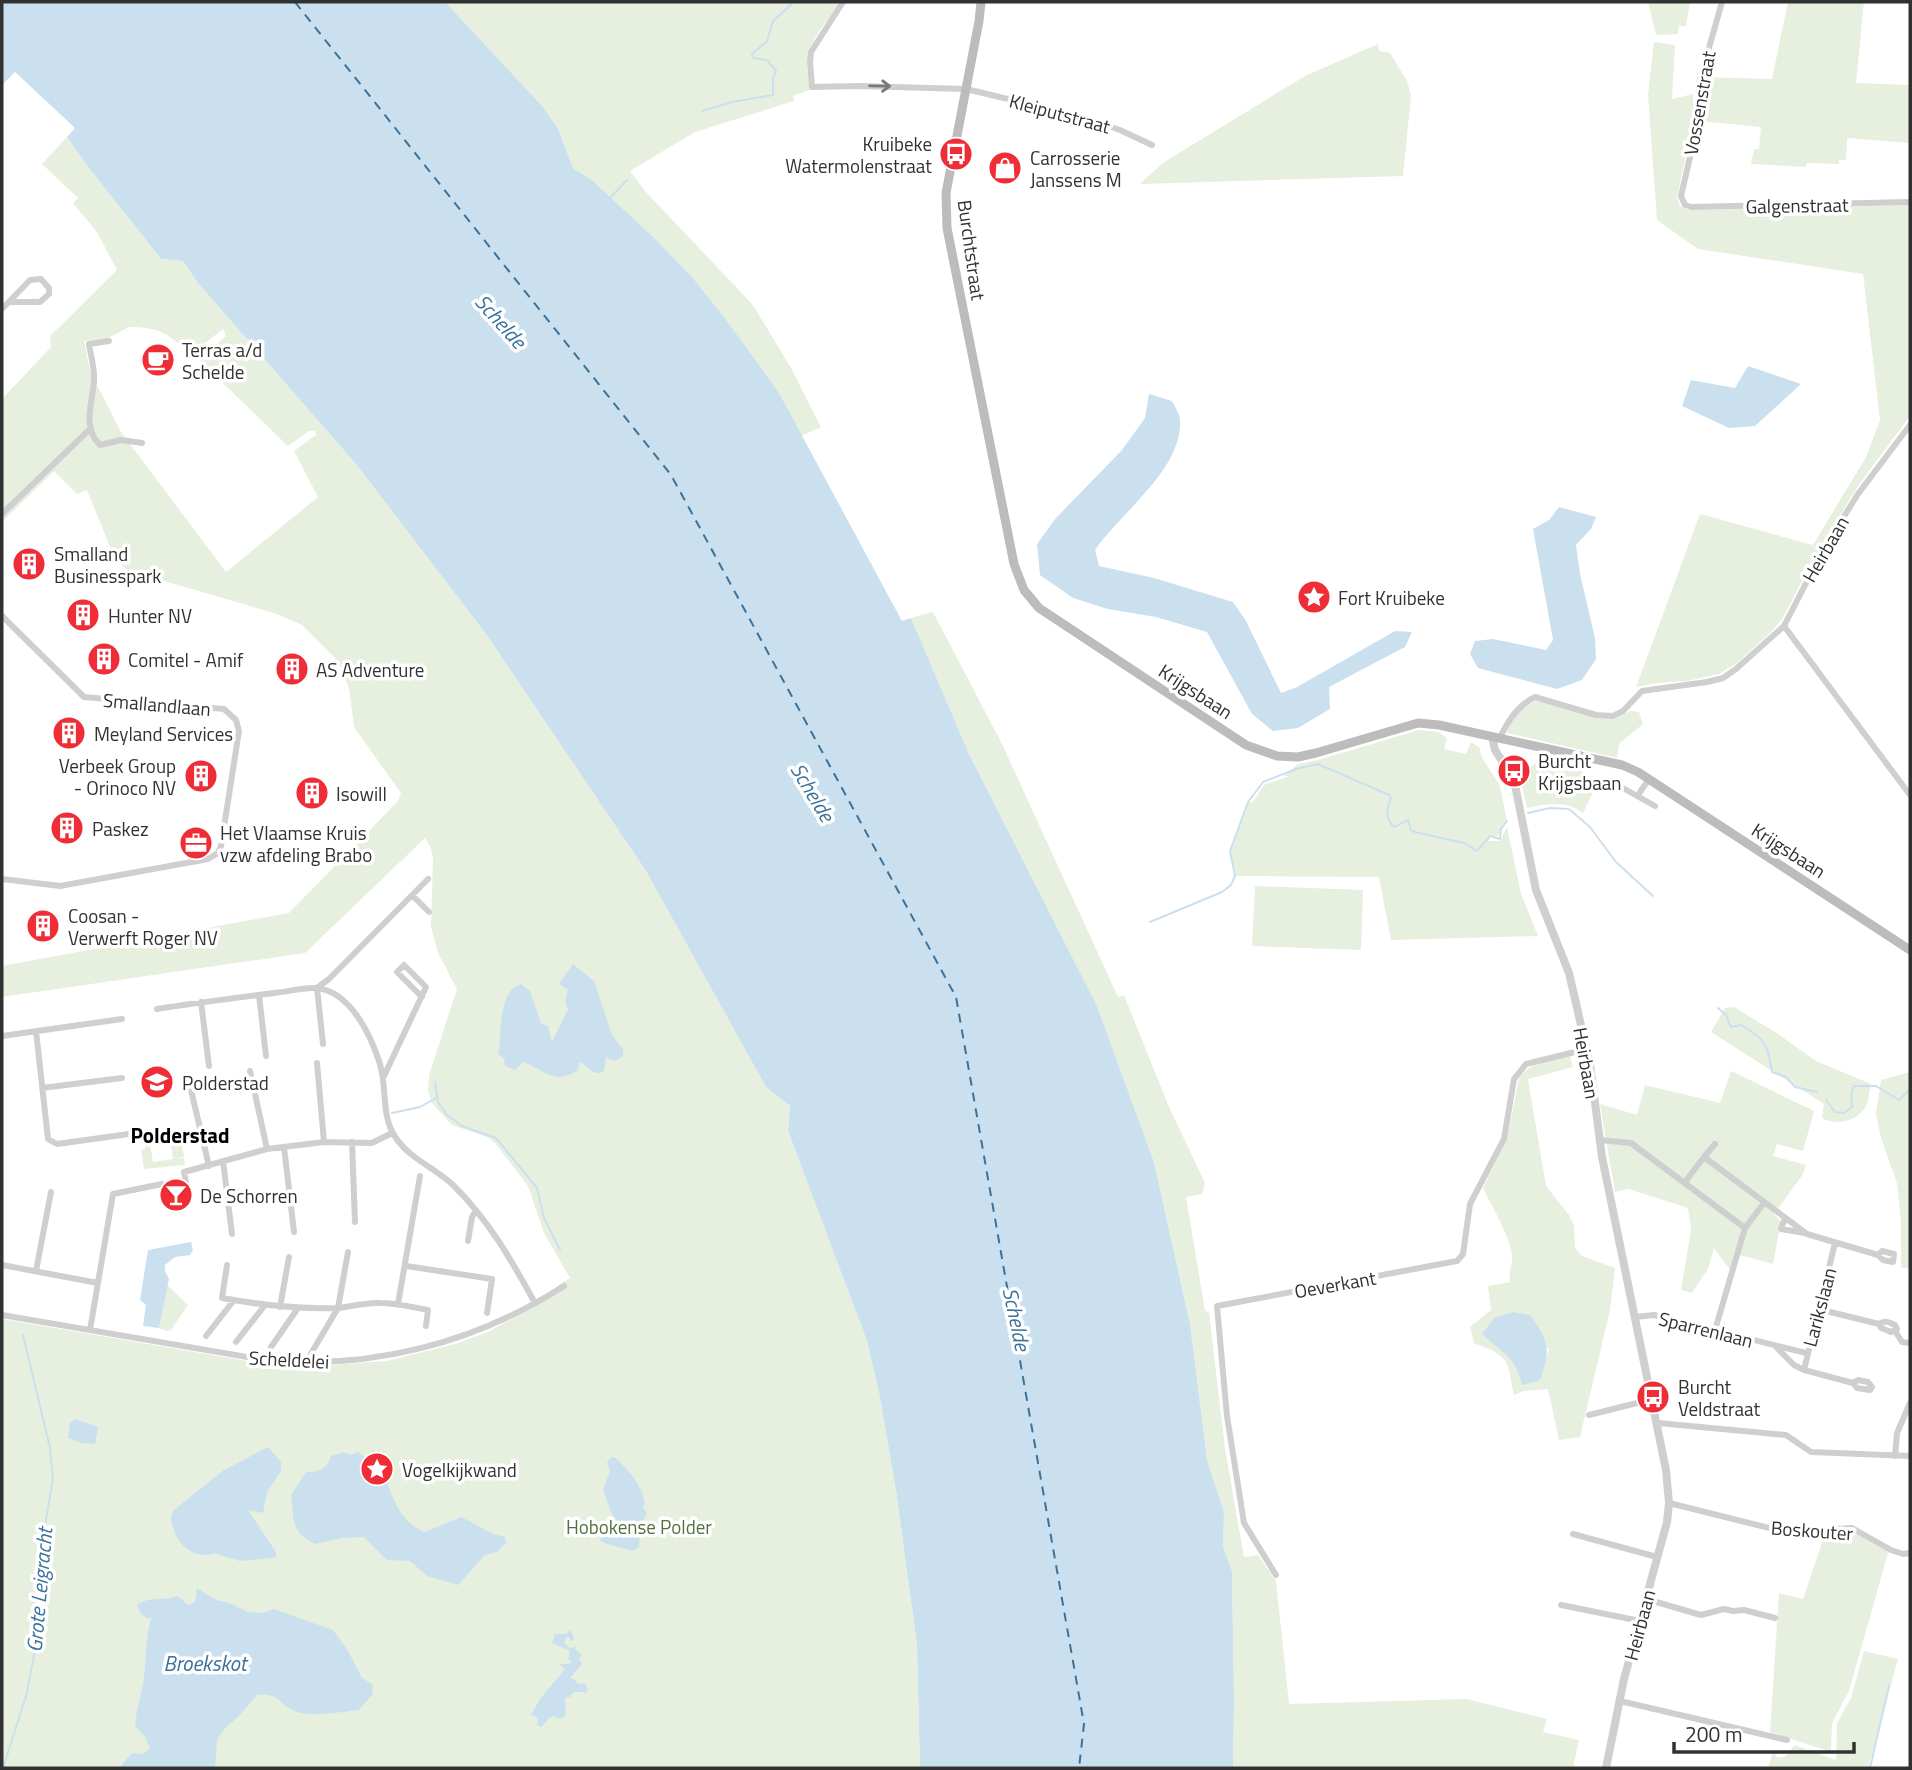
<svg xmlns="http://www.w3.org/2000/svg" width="1912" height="1770" viewBox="0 0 1912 1770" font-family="'Titillium Web',sans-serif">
	<rect width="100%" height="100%" fill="#fff"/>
	<path fill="#e7efdf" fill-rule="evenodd" d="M445 2H835L839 5C816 36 801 48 810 90L793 96 794 101 695 132 630 171 646 192 753 305 791 368 821 427 801 436 779 393 708 297 650 234 592 180 573 168 558 129Z
		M1648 2H1690L1686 26H1679L1678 34 1656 35Z
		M1788 2H1864L1856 83 1910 85V143L1847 138 1846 160H1839V164L1807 163 1806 167 1751 164 1754 149H1759L1761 127 1701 121 1703 77 1772 79Z
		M1654 42 1675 45 1672 99 1693 94 1694 119 1677 197 1680 206 1687 210H1699L1910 205V416L1860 483 1819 549 1782 619 1772 631 1737 663 1719 674 1687 681 1656 683 1636 687 1700 514 1813 545 1866 457 1880 420 1863 274 1698 249 1657 220 1648 95Z
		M1378 44 1379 51 1390 53 1407 81 1411 95 1403 176 1140 184 1164 162 1305 76Z
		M67 137C96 180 130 218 161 259L183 261 197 282 356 464 486 634 646 871 766 1087 790 1106 788 1131 867 1341 880 1397 896 1491 917 1645 920 1768H2V1319L247 1361 281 1365 314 1366 387 1361 455 1344 488 1332 552 1296 550 1291 570 1278 544 1233 528 1186 495 1143 487 1137 452 1125 432 1103 428 1091 429 1075 457 989 438 953 431 927 433 858 431 848 425 838 305 953 2 997V966L289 913 398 801 401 793 354 727 349 688 340 666 334 657 302 625 277 614 127 570 115 559 87 490 77 494 54 471 2 522V399L51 347 50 336 117 270 97 232 73 203 78 198 42 164ZM129 327C160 327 168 334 191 354L223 329 226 336 198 359 288 446 309 431H315L316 435 294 451 318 497 226 572 121 432 98 387 92 380 84 341 106 339Z
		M933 612 1002 744 1118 997 1124 995 1169 1107 1205 1183 1202 1194 1186 1197 1205 1311 1209 1312 1225 1449 1244 1557 1258 1555 1276 1581 1289 1704 1466 1699 1547 1719 1543 1732 1579 1740 1573 1768H1233L1234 1700 1232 1571 1223 1547 1224 1512 1207 1460 1190 1324 1154 1162 1097 1006 969 754 911 618Z
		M1536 701 1614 719 1630 711 1639 712 1643 724 1619 744 1617 758 1507 733C1508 721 1524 705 1536 701Z
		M1419 730 1438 732 1447 738 1444 749 1466 754 1471 742 1480 748 1481 756 1500 786 1507 821 1498 836H1490L1489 841H1500L1507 827 1521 894 1538 936 1391 940 1379 877 1235 876 1230 851 1247 803 1253 802 1264 785 1289 776H1284L1298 764 1318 760Z
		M1544 756 1587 765 1581 775 1596 786 1583 813C1565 800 1548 804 1527 808L1520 777Z
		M1255 886 1363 890 1361 950 1252 946Z
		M1734 1007 1778 1034 1816 1061 1871 1084C1869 1090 1869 1100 1866 1106 1857 1122 1836 1126 1822 1118L1824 1104 1711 1032 1725 1008Z
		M1570 1056 1573 1067 1528 1079 1546 1186 1569 1215 1574 1226 1575 1248 1582 1256 1615 1268 1610 1310 1580 1437 1559 1440 1548 1389 1524 1391 1514 1395C1507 1358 1510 1357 1474 1343L1470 1327 1491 1310 1488 1286 1510 1282C1508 1272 1513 1264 1512 1255 1508 1232 1493 1209 1483 1188L1507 1140 1519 1078C1529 1062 1553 1061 1570 1056ZM1482 1334 1549 1349 1540 1380 1519 1369 1509 1354Z
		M1731 1071 1814 1111 1803 1151 1777 1144 1773 1156 1806 1165 1803 1174 1774 1214 1781 1221 1773 1264 1736 1254 1731 1271 1714 1248 1708 1269 1692 1293 1681 1290 1691 1230 1688 1208 1629 1189 1615 1192 1600 1104 1637 1115 1645 1085 1720 1103Z
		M1910 1072V1268H1901V1221L1897 1183 1881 1138 1876 1114 1881 1080Z
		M181 1139 184 1157 174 1159 184 1158 185 1165 144 1169 141 1151 145 1149V1144H150L153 1162 173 1159 170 1140Z
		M167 1285 188 1305 171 1330 166 1331 159 1328Z
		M1836 1530 1852 1531 1887 1551 1888 1553 1849 1691 1832 1723 1831 1752 1770 1732 1779 1593 1803 1599 1822 1543 1823 1533Z
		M1864 1651 1898 1659 1868 1768H1768L1773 1751 1777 1757C1786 1759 1789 1753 1794 1745L1836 1760 1837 1723 1851 1698Z"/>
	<path fill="#cbe0ef" d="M2 2H445L542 106 558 129 573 168 592 180 650 234 691 276 724 317 779 393 902 621 911 618 969 754 1097 1006 1154 1162 1190 1324 1207 1460 1224 1512 1223 1547 1232 1571 1234 1700 1233 1768H920L917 1645 896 1491 880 1397 867 1341 788 1131 790 1106 766 1087 646 871 486 634 356 464 197 282 183 261 161 259C130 218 96 180 67 137L75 128 15 72 2 85Z
		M1748 366 1801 384 1755 426 1729 428 1682 406 1691 380 1735 388Z
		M1149 394 1172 401C1175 407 1180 414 1180 421 1182 470 1121 512 1095 550L1099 566 1154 578 1233 602 1246 621 1281 693 1297 687 1395 631 1412 632 1405 647 1329 687 1330 709 1298 728 1273 731 1252 714 1207 632 1156 617 1108 609 1073 598 1040 575 1037 544 1056 518 1122 450 1145 418Z
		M1559 507 1596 517 1591 529 1576 545 1580 574 1595 638 1596 659 1582 680 1557 689 1478 668 1470 654 1475 641 1493 639 1546 650 1553 640 1533 529 1549 520Z
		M573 964 594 981 612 1035 623 1049V1056L615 1061 606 1057 604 1071C592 1078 589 1065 580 1062L577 1071C552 1085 546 1070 523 1062L515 1070 505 1066 504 1058 498 1054 499 1050C501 1031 499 990 521 984L530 991 541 1023 548 1026 552 1042 568 1009 565 1001 568 990 559 984Z
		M191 1242 193 1250 190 1255 175 1257 165 1265V1271L169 1279 159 1328 143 1326 146 1305 140 1300 148 1250Z
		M1513 1312 1530 1315C1549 1341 1551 1350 1540 1380L1522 1385C1515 1355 1502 1353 1482 1334L1494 1318Z
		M75 1419 98 1427 95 1444 82 1443 68 1438 70 1423Z
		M266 1448H269L281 1462V1471L267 1492 263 1513 248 1510 276 1552V1556L271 1558 240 1561 219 1555 216 1553C196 1560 178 1547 173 1527 171 1520 170 1517 174 1510L224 1470Z
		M344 1452 350 1455 358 1452C363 1455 385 1474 386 1479 393 1500 402 1524 425 1532L461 1517C478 1524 487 1534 505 1537L506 1543 497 1552 485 1555 458 1585 427 1576 410 1561 387 1560 364 1537 342 1538 315 1544C291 1532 294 1520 291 1495L306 1472C318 1472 328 1469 331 1456Z
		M614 1457C625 1465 651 1495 643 1508L647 1513 644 1519 646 1528H640L639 1547 633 1551 604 1543 600 1540 604 1531 602 1525 611 1526 615 1522 603 1490 610 1471 607 1463 610 1458Z
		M197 1588 216 1600 229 1603 248 1612 262 1613 274 1609 333 1630 348 1651 362 1678 373 1685 372 1695 359 1710C340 1712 315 1717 297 1712 280 1707 280 1692 257 1695L239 1716 225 1728 217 1740 215 1768H119L132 1753 142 1754 150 1749 146 1738 135 1726C136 1709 142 1693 144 1677 146 1663 146 1628 152 1618L148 1619 141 1614 137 1605C148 1596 164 1601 178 1596L188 1605 195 1602Z
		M569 1630 573 1634 574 1640 571 1641 568 1636 564 1642 570 1649 575 1646 576 1650 582 1655 579 1659 582 1664 570 1678 574 1679 579 1684 585 1683 588 1690 585 1694 584 1692H574L570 1697 565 1698 566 1715 560 1719 554 1716 548 1719 542 1727 537 1725 538 1718 531 1715 540 1699 565 1669 559 1664H569L572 1661 568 1659 570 1651 552 1643 555 1634H567Z"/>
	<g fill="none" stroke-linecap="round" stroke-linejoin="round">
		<path stroke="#cbe0ef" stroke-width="2" d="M702 111 732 102 773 95V79L776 71 767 60 753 58 752 54 767 41 773 21 794 2
			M611 197 627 180
			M1528 813 1550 808 1569 809 1590 827 1616 862 1653 896
			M1150 922 1222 892 1231 885 1235 876 1230 851 1248 802 1263 782 1296 769 1318 764 1389 795 1391 799C1386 809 1385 819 1394 827L1408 820 1411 830 1415 832 1464 843 1477 851 1490 836 1500 839 1501 829 1507 821
			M1718 1008 1726 1015 1731 1027 1741 1025C1765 1039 1768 1044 1772 1072L1786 1077 1795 1087 1817 1092
			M435 1082 438 1102 447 1115 462 1126 496 1138 537 1188 544 1218 560 1250
			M1826 1100 1835 1112 1844 1113 1852 1107 1851 1095 1854 1086H1876L1899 1100 1910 1089
			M392 1113 420 1107 436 1098
			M23 1335 50 1448
			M3 1768 27 1693 40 1622 44 1531 53 1479 50 1450
			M1870 1768 1889 1686"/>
		<path stroke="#3a7299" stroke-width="2" stroke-dasharray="9 7" stroke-linecap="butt" d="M295 2 671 475 956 997 1084 1724 1079 1768"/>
		<path stroke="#cfcfcf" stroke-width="6" d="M843 2 811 52 810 62 812 87 858 86 966 89 1083 117 1120 130 1152 145
			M1722 2 1699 83 1697 127 1681 196 1685 205 1691 207 1910 202
			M2 309 30 280 41 279 49 288V294L40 302H9
			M109 341 89 344C91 356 95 370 94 382 92 404 82 428 100 445L121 440 142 443
			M2 514 91 428
			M2 616 84 697 224 709 236 720 239 731 221 846 218 853 208 859 60 886 2 879
			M1784 626 1910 795
			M1500 738C1507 722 1518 705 1535 697L1596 715 1613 716 1623 711 1642 691 1707 682 1723 678 1736 669 1784 626 1821 554 1838 526 1858 494 1910 425
			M1623 788 1655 806
			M1638 795 1649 779
			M412 895 429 912
			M259 995 266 1056
			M201 1002 209 1066
			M157 1009C196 1003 235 998 274 993 287 992 303 987 316 988 350 991 370 1034 379 1061 388 1086 380 1116 396 1138 410 1159 435 1168 453 1185 488 1219 512 1261 535 1303
			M36 1031 48 1139 57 1144 129 1134
			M2 1036 122 1019
			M323 1044 317 988 329 979 428 879
			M317 1063 324 1142
			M250 1071 267 1149
			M384 1076 426 987 404 965 397 972 422 997
			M190 1086 209 1166
			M42 1088 122 1078
			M1600 1140 1631 1143 1745 1228 1764 1203
			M352 1142 355 1222
			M284 1147 294 1232
			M1704 1157 1715 1144
			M223 1161 232 1234
			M186 1182 184 1172 267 1149 324 1142 372 1143 392 1133
			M1685 1182 1704 1157 1807 1234 1878 1255 1883 1260 1893 1262 1894 1254 1882 1251 1878 1255
			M1785 1218 1781 1229 1805 1233
			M468 1241 472 1217 476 1210
			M2 1265 98 1283
			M227 1265 222 1298C260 1305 298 1309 336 1308 351 1307 365 1302 380 1303 396 1303 412 1307 428 1310L426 1326
			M406 1266 492 1279 487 1313
			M36 1271 51 1192
			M398 1304 420 1176
			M280 1307 289 1257
			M1818 1309 1879 1324C1885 1320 1889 1322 1895 1325L1897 1329 1891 1332 1881 1328 1879 1324
			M2 1315 265 1360C371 1370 475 1343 564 1286
			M1635 1317 1654 1315 1806 1353
			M90 1330 113 1194 162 1184
			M1715 1330 1745 1228
			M1895 1331 1902 1342 1910 1343
			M206 1336 234 1300
			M236 1342 265 1305
			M271 1347 298 1308
			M1777 1348 1794 1365 1804 1370 1853 1383 1857 1388 1870 1390 1872 1387 1868 1382 1858 1380 1853 1383
			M306 1362 338 1308 348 1252
			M1804 1370 1835 1243
			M1589 1415 1653 1399
			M1658 1423 1786 1435 1811 1452 1910 1456
			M1895 1456 1897 1433 1910 1403
			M1669 1503 1785 1532 1852 1528 1891 1550 1903 1554 1910 1553
			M1573 1534 1657 1557
			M1276 1575 1244 1523 1227 1416 1217 1306 1457 1261 1463 1254 1470 1204 1504 1139 1514 1079 1526 1064 1587 1049
			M1646 1599 1701 1615 1724 1609 1733 1611 1744 1610 1775 1618
			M1561 1605 1640 1621
			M1620 1701 1787 1740"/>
		<path stroke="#cfcfcf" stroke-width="8" d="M1492 737 1495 750 1514 780 1536 890 1569 973 1590 1064 1602 1157 1666 1470 1669 1503 1667 1522 1624 1679 1606 1768"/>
		<path stroke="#bcbcbc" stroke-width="9" d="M981 2 979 21 946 193 947 228 1014 564 1024 590 1039 608 1246 745 1277 756 1298 757 1316 753 1418 723 1439 725 1622 765 1638 772 1910 950"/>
	</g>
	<defs><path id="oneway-shaft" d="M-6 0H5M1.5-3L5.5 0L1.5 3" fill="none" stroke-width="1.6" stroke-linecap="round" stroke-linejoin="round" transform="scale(1.75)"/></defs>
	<use stroke="#797979" href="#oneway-shaft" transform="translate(880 86) rotate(1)"/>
	<defs>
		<symbol id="bus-disc" viewBox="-11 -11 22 22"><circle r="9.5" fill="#ef2d36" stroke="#fff"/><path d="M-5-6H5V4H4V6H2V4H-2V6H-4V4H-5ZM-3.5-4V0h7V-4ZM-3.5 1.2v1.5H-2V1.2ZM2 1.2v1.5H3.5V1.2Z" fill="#fff"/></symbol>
		<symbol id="shop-disc" viewBox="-11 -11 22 22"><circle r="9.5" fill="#ef2d36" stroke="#fff"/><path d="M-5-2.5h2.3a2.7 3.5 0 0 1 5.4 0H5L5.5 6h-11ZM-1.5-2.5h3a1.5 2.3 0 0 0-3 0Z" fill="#fff"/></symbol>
		<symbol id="cafe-disc" viewBox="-11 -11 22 22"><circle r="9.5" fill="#ef2d36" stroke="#fff"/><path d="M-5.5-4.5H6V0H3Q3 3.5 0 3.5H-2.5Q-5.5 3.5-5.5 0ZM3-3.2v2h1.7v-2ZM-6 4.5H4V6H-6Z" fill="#fff"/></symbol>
		<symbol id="building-disc" viewBox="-11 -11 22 22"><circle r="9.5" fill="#ef2d36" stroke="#fff"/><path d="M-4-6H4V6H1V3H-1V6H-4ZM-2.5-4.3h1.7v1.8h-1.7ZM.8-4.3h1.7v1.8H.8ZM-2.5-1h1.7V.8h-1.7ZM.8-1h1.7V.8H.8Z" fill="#fff"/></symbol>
		<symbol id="sight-disc" viewBox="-11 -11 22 22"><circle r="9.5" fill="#ef2d36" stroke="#fff"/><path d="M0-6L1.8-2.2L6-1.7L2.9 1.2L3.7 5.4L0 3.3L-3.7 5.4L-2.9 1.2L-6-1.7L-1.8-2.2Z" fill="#fff"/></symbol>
		<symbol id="office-disc" viewBox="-11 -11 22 22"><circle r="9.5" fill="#ef2d36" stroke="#fff"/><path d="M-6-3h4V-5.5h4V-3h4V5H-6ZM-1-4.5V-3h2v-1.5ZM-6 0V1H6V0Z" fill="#fff"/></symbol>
		<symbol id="school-disc" viewBox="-11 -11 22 22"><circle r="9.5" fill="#ef2d36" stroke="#fff"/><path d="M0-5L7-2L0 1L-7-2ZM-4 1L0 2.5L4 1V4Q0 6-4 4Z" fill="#fff"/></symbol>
		<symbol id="bar-disc" viewBox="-11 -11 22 22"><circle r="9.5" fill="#ef2d36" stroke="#fff"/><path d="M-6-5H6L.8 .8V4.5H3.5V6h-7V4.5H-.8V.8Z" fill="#fff"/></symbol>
	</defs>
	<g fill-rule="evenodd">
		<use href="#bus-disc" x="937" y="135" width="38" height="38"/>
		<use href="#shop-disc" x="986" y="149" width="38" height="38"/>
		<use href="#cafe-disc" x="139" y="341" width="38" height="38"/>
		<use href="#building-disc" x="10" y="545" width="38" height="38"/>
		<use href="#sight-disc" x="1295" y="578" width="38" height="38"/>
		<use href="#building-disc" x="64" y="596" width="38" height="38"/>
		<use href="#building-disc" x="85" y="640" width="38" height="38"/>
		<use href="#building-disc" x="273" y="650" width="38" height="38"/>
		<use href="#building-disc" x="50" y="714" width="38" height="38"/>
		<use href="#bus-disc" x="1495" y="752" width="38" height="38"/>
		<use href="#building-disc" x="182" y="757" width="38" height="38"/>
		<use href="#building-disc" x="293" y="774" width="38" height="38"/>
		<use href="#building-disc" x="48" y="809" width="38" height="38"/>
		<use href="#office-disc" x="177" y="824" width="38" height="38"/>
		<use href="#building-disc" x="24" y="907" width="38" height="38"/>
		<use href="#school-disc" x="138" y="1063" width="38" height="38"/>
		<use href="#bar-disc" x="157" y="1176" width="38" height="38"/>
		<use href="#bus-disc" x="1634" y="1378" width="38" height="38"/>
		<use href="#sight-disc" x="358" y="1450" width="38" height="38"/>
	</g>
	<g text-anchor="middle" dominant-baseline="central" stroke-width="7" stroke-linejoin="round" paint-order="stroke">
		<g font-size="19" fill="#323232" stroke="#fff">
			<text transform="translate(1699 103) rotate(-80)">Vossenstraat</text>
			<text transform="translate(1060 113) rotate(15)">Kleiputstraat</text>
			<text transform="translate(1797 205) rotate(-1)">Galgenstraat</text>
			<text transform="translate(972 250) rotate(82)">Burchtstraat</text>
			<text transform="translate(1825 549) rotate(-60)">Heirbaan</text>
			<text transform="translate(1196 691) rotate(33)">Krijgsbaan</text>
			<text transform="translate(157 704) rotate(5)">Smallandlaan</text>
			<text transform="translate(1789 850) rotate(33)">Krijgsbaan</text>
			<text transform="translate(1587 1063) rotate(80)">Heirbaan</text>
			<text transform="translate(1335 1284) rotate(-10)">Oeverkant</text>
			<text transform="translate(1819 1307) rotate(-75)">Larikslaan</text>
			<text transform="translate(1706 1329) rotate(14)">Sparrenlaan</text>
			<text transform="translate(289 1359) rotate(3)">Scheldelei</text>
			<text transform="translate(1812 1530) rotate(4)">Boskouter</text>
			<text transform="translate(1639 1625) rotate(-75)">Heirbaan</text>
		</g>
		<g font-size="19" fill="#323232" stroke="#fff" text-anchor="start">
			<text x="932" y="143" text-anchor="end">Kruibeke<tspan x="932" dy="22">Watermolenstraat</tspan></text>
			<text x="1030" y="157">Carrosserie<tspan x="1030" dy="22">Janssens M</tspan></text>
			<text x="182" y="349">Terras a/d<tspan x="182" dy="22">Schelde</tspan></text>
			<text x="54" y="553">Smalland<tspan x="54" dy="22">Businesspark</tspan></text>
			<text x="1338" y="597">Fort Kruibeke</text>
			<text x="108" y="615">Hunter NV</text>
			<text x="128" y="659">Comitel - Amif</text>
			<text x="316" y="669">AS Adventure</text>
			<text x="94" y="733">Meyland Services</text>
			<text x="1538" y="760">Burcht<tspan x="1538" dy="22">Krijgsbaan</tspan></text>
			<text x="176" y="765" text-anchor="end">Verbeek Group<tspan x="176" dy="22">- Orinoco NV</tspan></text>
			<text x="336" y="793">Isowill</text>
			<text x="92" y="828">Paskez</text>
			<text x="220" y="832">Het Vlaamse Kruis<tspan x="220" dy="22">vzw afdeling Brabo</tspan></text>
			<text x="68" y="915">Coosan -<tspan x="68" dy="22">Verwerft Roger NV</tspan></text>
			<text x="182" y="1082">Polderstad</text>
			<text x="200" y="1195">De Schorren</text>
			<text x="1678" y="1386">Burcht<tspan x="1678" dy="22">Veldstraat</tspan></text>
			<text x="402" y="1469">Vogelkijkwand</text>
		</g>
		<g font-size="19" fill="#53713c" stroke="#fff">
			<text x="639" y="1526">Hobokense Polder</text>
		</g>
		<g font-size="21" font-style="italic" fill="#3a7299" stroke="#fff">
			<text transform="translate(501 321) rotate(48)">Schelde</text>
			<text transform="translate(813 792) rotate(59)">Schelde</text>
			<text transform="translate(1017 1319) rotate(78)">Schelde</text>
			<text transform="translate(39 1590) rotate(-85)">Grote Leigracht</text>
			<text x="205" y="1663">Broekskot</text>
		</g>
		<g font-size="21" font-weight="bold" fill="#000" stroke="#fff">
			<text x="180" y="1135">Polderstad</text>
		</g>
	</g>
	<rect width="1912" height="1770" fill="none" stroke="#323232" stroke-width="7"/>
	<path d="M1674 1742v10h180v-10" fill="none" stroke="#323232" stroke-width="3.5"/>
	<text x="1685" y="1742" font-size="21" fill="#323232" stroke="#ffffff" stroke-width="5" paint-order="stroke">200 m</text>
</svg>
